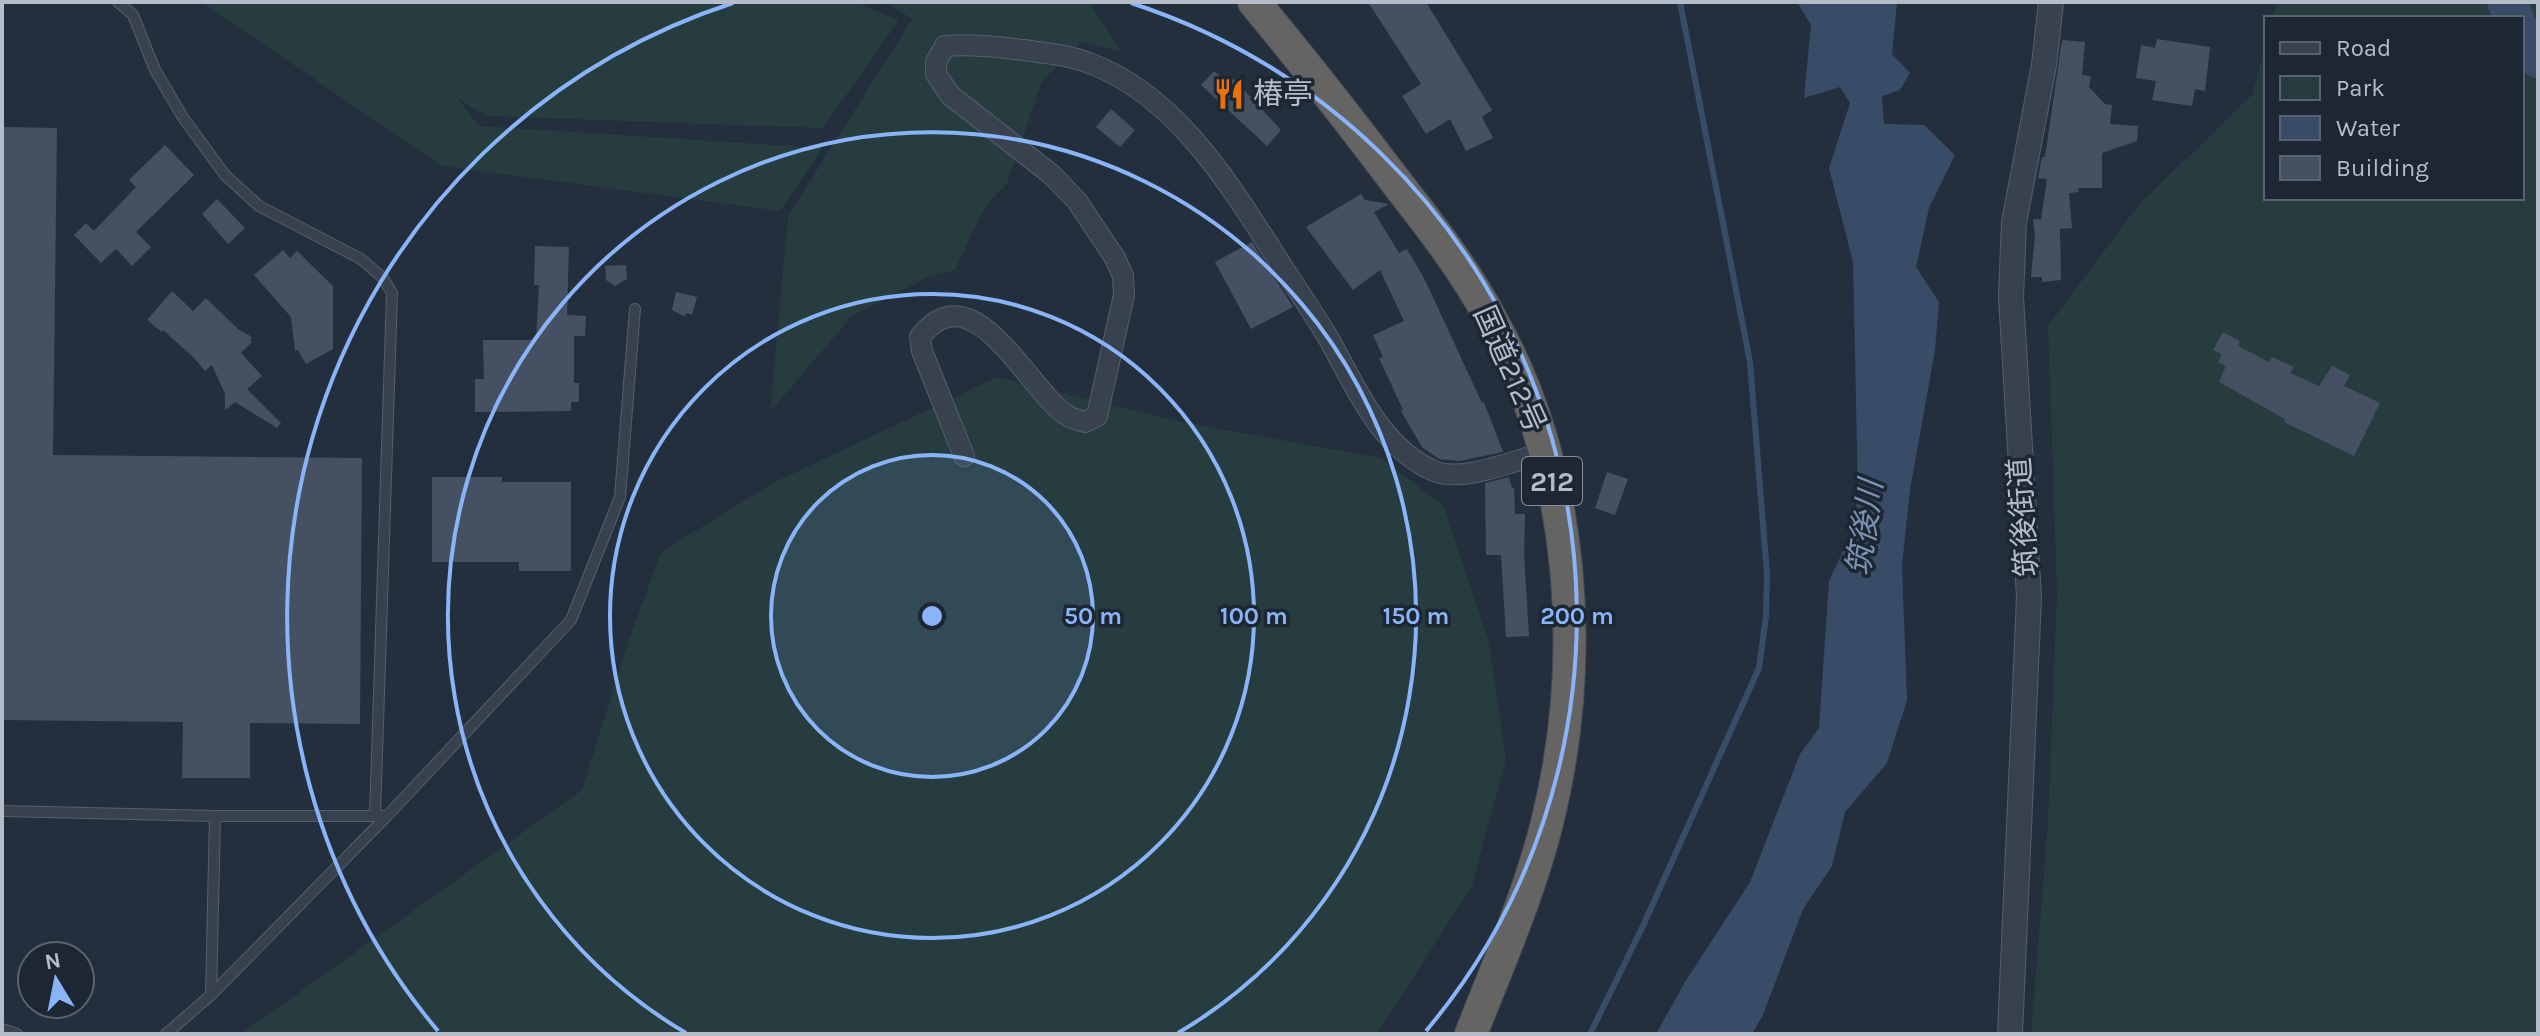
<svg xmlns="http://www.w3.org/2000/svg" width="2540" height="1036" viewBox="0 0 2540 1036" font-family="Karla,'Noto Sans JP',sans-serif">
	<rect width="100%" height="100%" fill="#242f3e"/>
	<path fill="#263c3f" d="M201 2H854L899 20 823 128 487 116 457 98 479 126 822 148 780 211 442 166Z
		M886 2H1089L1122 52 1081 42 1042 81 1007 184 986 205 955 270 928 277 852 316 770 412 788 216 912 19Z
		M2277 2H2538V1034H2031L2048 822 2057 594 2048 326 2140 203 2252 95 2266 44V198H2522V18H2273Z
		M997 377 1181 422 1381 458 1443 505 1489 643 1506 759 1472 886 1377 1034H241L582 790 628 642 661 552 773 483Z"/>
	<path fill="#394c67" d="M1797 2H1897L1892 54 1910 73 1900 90 1882 96 1884 124 1924 125 1955 155 1929 208 1916 267 1939 302 1935 350 1910 490 1902 566 1907 700 1887 763 1845 812 1832 866 1803 909 1763 1015 1752 1034H1656L1685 982 1750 882 1800 754 1819 728 1829 581 1853 530 1858 493 1853 262 1829 168 1850 103 1840 87 1804 98 1811 25Z"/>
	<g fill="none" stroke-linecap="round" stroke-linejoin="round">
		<path stroke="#394c67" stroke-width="6" d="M1590 1034 1643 926 1759 668 1766 616 1767 574 1750 362 1680 2"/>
		<path stroke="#394c67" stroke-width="38" d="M2506 2 2515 18
			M2522 31 2538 59"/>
	</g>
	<path fill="#455162" d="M1368 2H1426L1492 110 1482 117 1493 138 1466 151 1450 119 1426 134 1402 96 1421 84Z
		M2157 39 2210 47 2205 91 2195 89 2192 106 2152 100 2156 81 2136 78 2141 45 2155 48Z
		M2062 40 2085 42 2082 75 2091 76 2089 87 2105 104 2112 105 2110 124 2138 126 2137 141 2102 153V188H2078L2079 192 2069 193 2072 228 2060 229 2061 280 2042 282V277H2031L2035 236 2033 219H2041L2047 179 2038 178 2042 157H2045Z
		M1214 71 1225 81 1234 79 1281 130 1267 146 1201 85Z
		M1111 109 1135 130 1120 147 1096 127Z
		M2 127 57 128 53 455 362 458 360 724 250 723V778H182L183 722 2 720Z
		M165 145 194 175 136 232 151 247 132 266 116 249 101 263 74 235 86 223 94 231 136 187 129 180Z
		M1361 194 1365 200 1389 204 1374 212 1399 253 1407 249 1425 280 1482 403 1484 402 1503 452 1459 461 1439 459 1422 447 1401 411 1403 410 1379 358 1383 357 1373 335 1404 321 1380 270 1353 290 1306 227Z
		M217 199 245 228 228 244 202 214Z
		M1252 242 1293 307 1251 329 1215 262Z
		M535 246 569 247 567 315 586 316 585 336H574V383H579V402H571V411L475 412V379H484L483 340H536L539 285H534Z
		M283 250 290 258 297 251 333 286V349L306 364 298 350 295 351 291 317 254 275Z
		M626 265 627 279 615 286 606 280 605 266Z
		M172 291 193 311 206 298 238 329 252 337 250 340 252 342 241 353 262 376 247 389 281 423 277 428 235 402 225 410V394L212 365 205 371 194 358 163 330 162 332 147 320Z
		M676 292 697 297 692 315 687 313 684 316 672 310Z
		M2223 332 2240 341 2238 346 2269 362 2272 357 2294 367 2290 373 2319 386 2332 366 2350 375 2344 386 2380 403 2354 456 2284 422 2285 419 2219 382 2226 366 2218 362 2222 354 2213 350Z
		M1607 472 1628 479 1615 515 1595 508Z
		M432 477H502V482H571V571H519V562H432Z
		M1509 477 1512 488H1514L1515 514H1525L1524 554 1529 636 1506 637 1501 555H1486L1485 483Z"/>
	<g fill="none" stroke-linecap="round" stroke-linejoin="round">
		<defs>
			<path id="service" d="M118 2 133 15 155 70 184 119 225 175 259 206 361 259 383 278 392 293 375 816
				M2 811 215 816 211 995
				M387 816 571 620 620 497 635 309
				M2 1029 17 1034
				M166 1034 211 995 387 816H215"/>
			<path id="minor" d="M964 456 922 351 920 337C973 268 1028 391 1068 416 1072 419 1080 420 1085 422L1097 416 1124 295 1123 276 1115 258 1077 201 1052 175 950 95 936 74V62L945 46C972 44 997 47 1023 50 1045 53 1069 55 1089 63 1171 93 1223 174 1268 244 1288 277 1311 308 1330 341 1356 388 1381 448 1434 471 1462 483 1517 460 1545 452"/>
			<path id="tertiary" d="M2010 1034 2029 597 2011 297 2014 222 2044 65 2051 2"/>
			<path id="trunk" d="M1254 2C1302 60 1348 118 1393 178 1428 223 1463 267 1490 317 1575 468 1588 658 1547 823 1529 895 1498 965 1471 1034"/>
		</defs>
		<use href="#service" stroke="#565f6c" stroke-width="12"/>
		<use href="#minor" stroke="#565f6c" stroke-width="22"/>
		<use href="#tertiary" stroke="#565f6c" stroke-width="26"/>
		<use href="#trunk" stroke="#434c59" stroke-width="34"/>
		<use href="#service" stroke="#38414e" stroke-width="10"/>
		<use href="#minor" stroke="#38414e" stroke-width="20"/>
		<use href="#tertiary" stroke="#38414e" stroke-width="24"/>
		<use href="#trunk" stroke="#656462" stroke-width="32"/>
	</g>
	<circle cx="932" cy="616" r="161" fill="#8ab4f8" fill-opacity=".12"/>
	<g fill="none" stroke="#8ab4f8" stroke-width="4">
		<circle cx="932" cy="616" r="161"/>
		<circle cx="932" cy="616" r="322"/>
		<path d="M686 1033A484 484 0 1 1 1178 1033"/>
		<path d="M438 1031A645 645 0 0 1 733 3M1131 3A645 645 0 0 1 1426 1031"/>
	</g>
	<defs>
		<symbol id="restaurant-bare" viewBox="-9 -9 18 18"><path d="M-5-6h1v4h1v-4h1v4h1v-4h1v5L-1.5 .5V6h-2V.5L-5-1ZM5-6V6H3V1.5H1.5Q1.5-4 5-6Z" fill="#e8710a" stroke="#1d2633" stroke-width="2.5" paint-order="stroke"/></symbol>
	</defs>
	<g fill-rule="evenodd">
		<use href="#restaurant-bare" x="1207" y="72" width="44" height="44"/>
	</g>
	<g text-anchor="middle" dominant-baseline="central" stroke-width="7" stroke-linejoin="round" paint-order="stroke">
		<rect fill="#1d2633" stroke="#878f9c" stroke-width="2" x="1522" y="457" width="60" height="48" rx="6"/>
		<g font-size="28" font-weight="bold" fill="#b4bcc9">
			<text x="1552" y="481">212</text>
		</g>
		<g font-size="30" fill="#b4bcc9" stroke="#1d2633" text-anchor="start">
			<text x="1253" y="94">椿亭</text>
		</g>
		<g font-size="30" fill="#b4bcc9" stroke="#1d2633">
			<text transform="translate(1510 369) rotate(66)">国道212号</text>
			<text transform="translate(2023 517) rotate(-94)">筑後街道</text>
		</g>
		<g font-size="32" font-style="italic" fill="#7c92b1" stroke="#1d2633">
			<text transform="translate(1865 528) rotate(-82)">筑後川</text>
		</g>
	</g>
	<circle cx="932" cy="616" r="12" fill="#8ab4f8" stroke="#1d2633" stroke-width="4"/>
	<g font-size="24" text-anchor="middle" font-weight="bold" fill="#8ab4f8" stroke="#1d2633" stroke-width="7" stroke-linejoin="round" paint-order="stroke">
		<text x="1093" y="624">50 m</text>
		<text x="1254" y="624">100 m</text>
		<text x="1416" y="624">150 m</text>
		<text x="1577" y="624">200 m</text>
	</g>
	<rect width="2540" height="1036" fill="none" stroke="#b4bcc9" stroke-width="8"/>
	<rect x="2264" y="16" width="260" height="184" fill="#1d2633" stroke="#59626f" stroke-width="2"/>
	<rect x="2280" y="42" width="40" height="12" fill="#38414e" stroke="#59626f" stroke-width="2"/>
	<text x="2336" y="56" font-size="24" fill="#b4bcc9">Road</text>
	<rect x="2280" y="76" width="40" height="24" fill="#263c3f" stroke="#59626f" stroke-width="2"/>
	<text x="2336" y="96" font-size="24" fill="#b4bcc9">Park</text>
	<rect x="2280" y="116" width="40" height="24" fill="#394c67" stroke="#59626f" stroke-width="2"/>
	<text x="2336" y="136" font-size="24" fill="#b4bcc9">Water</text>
	<rect x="2280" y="156" width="40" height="24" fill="#455162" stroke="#59626f" stroke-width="2"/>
	<text x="2336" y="176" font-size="24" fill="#b4bcc9">Building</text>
	<g transform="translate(56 980) rotate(350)"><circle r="38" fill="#1d2633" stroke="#59626f" stroke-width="2"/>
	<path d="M0-6L14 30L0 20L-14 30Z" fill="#8ab4f8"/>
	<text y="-12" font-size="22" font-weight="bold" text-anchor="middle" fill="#b4bcc9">N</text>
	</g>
</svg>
